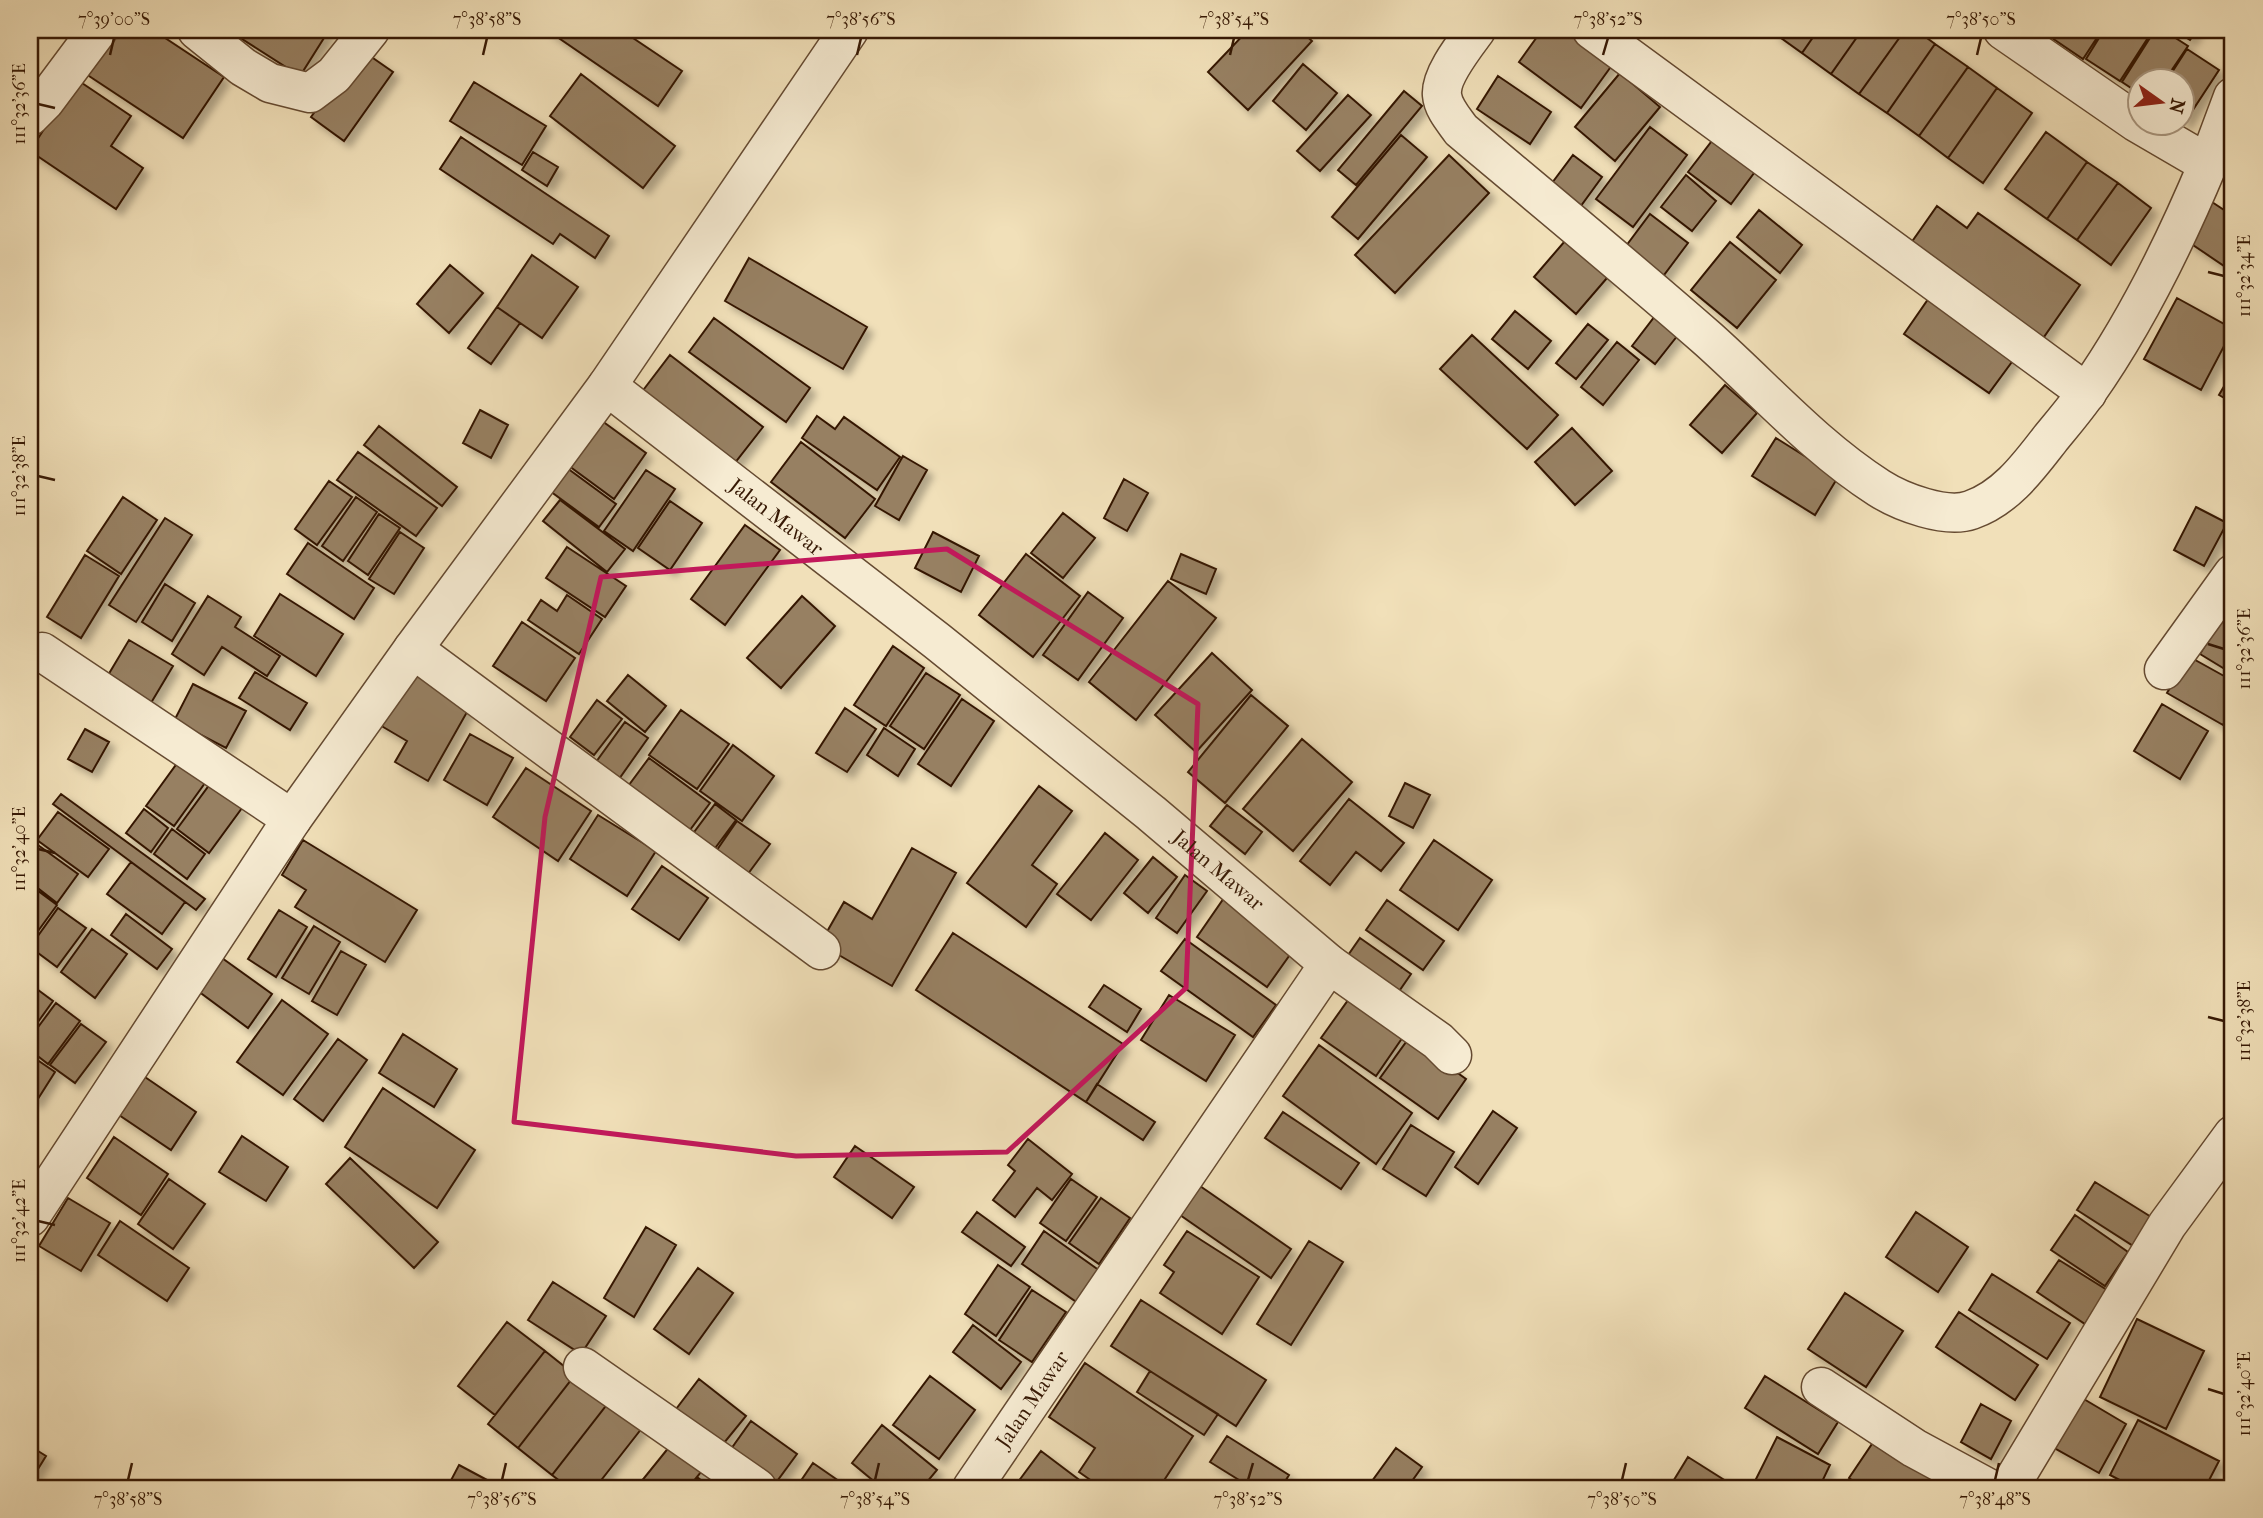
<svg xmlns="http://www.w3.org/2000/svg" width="2263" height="1518" viewBox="0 0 2263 1518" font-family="'IM FELL French Canon',serif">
	<defs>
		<filter id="shadow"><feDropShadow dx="6" dy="6" stdDeviation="3.5" flood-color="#0004"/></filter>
	</defs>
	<rect width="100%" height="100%" fill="#f1e0b9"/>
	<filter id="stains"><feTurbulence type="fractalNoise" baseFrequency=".00286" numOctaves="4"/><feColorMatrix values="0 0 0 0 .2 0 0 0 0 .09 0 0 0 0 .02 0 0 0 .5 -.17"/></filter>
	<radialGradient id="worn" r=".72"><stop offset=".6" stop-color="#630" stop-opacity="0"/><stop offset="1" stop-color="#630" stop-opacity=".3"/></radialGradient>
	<path fill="#978062" stroke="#361804" stroke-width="2" filter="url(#shadow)" d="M114 30H153L224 77 183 138 86 74Z
		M228 30H329L300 76Z
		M547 30H621L682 71 658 106Z
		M1248 30H1300L1312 41 1248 110 1208 72Z
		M1542 30H1573L1615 61 1581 108 1519 62Z
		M1776 30H1818L1802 53 1774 33Z
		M1818 30H1862L1831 74 1802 53Z
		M1862 30H1905L1859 94 1831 74Z
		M1905 30H1916L1935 44 1887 113 1859 94Z
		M2058 30H2102L2083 59 2052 38Z
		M2104 30H2153L2120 81 2086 59Z
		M2155 30H2163L2188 46 2165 80H2140V94L2122 82Z
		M2174 30H2197L2190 40Z
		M1935 44 1968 67 1919 136 1887 113Z
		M360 49 393 72 344 141 311 117Z
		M2187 49 2219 70 2185 122 2182 121V80H2167Z
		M1303 64 1337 93 1306 130 1273 101Z
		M1968 67 1997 88 1948 158 1919 136Z
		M1620 73 1660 107 1615 161 1575 127Z
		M581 74 675 146 643 188 550 116Z
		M1498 76 1551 112 1530 144 1477 109Z
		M76 79 131 116 111 146 143 168 116 209 30 151Z
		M474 82 546 126 522 165 450 121Z
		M1997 88 2032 113 1983 183 1948 158Z
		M1404 91 1422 106 1356 185 1338 170Z
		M1348 95 1371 115 1320 171 1297 151Z
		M1650 127 1687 155 1633 227 1596 199Z
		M2046 132 2087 162 2047 219 2005 189Z
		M1718 133 1760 165 1731 204 1688 172Z
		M1401 135 1427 157 1358 239 1332 217Z
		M461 137 609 236 595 258 560 234 553 244 440 169Z
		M533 152 558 167 547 186 522 170Z
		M1449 155 1489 193 1395 293 1355 255Z
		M1573 155 1602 177 1575 214 1546 191Z
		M2087 162 2118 183 2077 240 2047 219Z
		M1686 175 1716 201 1692 231 1661 207Z
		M2118 183 2151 208 2111 265 2077 240Z
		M2212 202 2233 216V272L2187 241Z
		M1937 206 1967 228 1978 213 2080 285 2037 347 1904 253Z
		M1759 210 1802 245 1780 273 1737 237Z
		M1650 214 1688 243 1661 279 1623 250Z
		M1571 234 1613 271 1576 314 1534 277Z
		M1730 242 1776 280 1737 328 1691 290Z
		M532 255 578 287 542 338 497 307Z
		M749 258 867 327 843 369 725 301Z
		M450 265 483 293 449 333 417 304Z
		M1931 295 2017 355 1989 393 1904 334Z
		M2177 298 2233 329 2201 390 2144 359Z
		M497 307 520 323 491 364 468 348Z
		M1515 311 1551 341 1528 369 1492 339Z
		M1655 316 1678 335 1655 364 1632 346Z
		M714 318 810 388 786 422 689 352Z
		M1588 324 1608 340 1576 379 1556 363Z
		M1472 335 1558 415 1527 449 1440 369Z
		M1617 342 1639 360 1603 405 1581 387Z
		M670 355 763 427 734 464 641 393Z
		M2233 371V403L2219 395Z
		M1725 385 1757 413 1722 453 1690 425Z
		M480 410 508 425 491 458 463 443Z
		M817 416 835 429 844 417 900 457 877 490 802 438Z
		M598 418 646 453 614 499 565 463Z
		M379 426 457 487 442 506 364 445Z
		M1572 428 1612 471 1575 505 1535 462Z
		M1776 438 1838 477 1815 515 1752 476Z
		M801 442 875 499 845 538 771 482Z
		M358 452 437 508 416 536 337 480Z
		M903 456 927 470 899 520 875 506Z
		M567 468 616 504 599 527 550 491Z
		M646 470 675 489 633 551 604 531Z
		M1124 479 1148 493 1127 531 1104 518Z
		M329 481 352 497 317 545 295 529Z
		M123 497 157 520 121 574 87 551Z
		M356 497 377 512 343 561 322 546Z
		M560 500 625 549 607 572 543 521Z
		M670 501 702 523 670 570 638 548Z
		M2196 507 2227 523 2204 566 2174 550Z
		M1063 513 1095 538 1063 578 1031 553Z
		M379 514 400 528 368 575 348 561Z
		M165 518 192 535 136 622 109 605Z
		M745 525 780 550 725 625 691 599Z
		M400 532 424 548 394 594 369 579Z
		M933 532 979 556 961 592 915 568Z
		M308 543 374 588 354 619 287 574Z
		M567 547 626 586 605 617 546 578Z
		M1026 554 1080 596 1033 657 979 615Z
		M1181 554 1216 569 1206 594 1171 579Z
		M85 555 119 576 81 638 47 617Z
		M1168 581 1216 618 1136 720 1089 682Z
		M165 584 195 603 172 641 142 622Z
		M1088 592 1123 618 1078 680 1043 655Z
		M280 594 343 634 316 676 254 636Z
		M567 595 602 619 579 654 528 620 541 600 557 611Z
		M208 596 241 617 235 627 280 656 267 676 222 647 204 675 172 654Z
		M802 596 835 626 781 688 747 658Z
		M2228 605 2233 608V674L2200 654Z
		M522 622 575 658 546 701 493 666Z
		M129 640 173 666 145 713 101 687Z
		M893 646 924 668 886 726 854 705Z
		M1212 653 1252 690 1196 752 1155 715Z
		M2188 656 2233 681V707L2223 725 2167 693Z
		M404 667 471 705 428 781 395 762 407 741 373 721Z
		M255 672 307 703 290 730 239 698Z
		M926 673 960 695 924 749 890 726Z
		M628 675 666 706 645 732 607 701Z
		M193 684 246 711 226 748 174 721Z
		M1251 695 1288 726 1225 803 1188 772Z
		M962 699 994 721 951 786 918 764Z
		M597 700 622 719 594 755 570 737Z
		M2162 704 2208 731 2180 779 2134 751Z
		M845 708 876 729 847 772 816 753Z
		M681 710 729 744 697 789 649 755Z
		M625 722 648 738 619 779 596 762Z
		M884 728 915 749 898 776 867 755Z
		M85 729 109 742 92 772 68 759Z
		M470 734 513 758 487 805 444 780Z
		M1302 739 1352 782 1293 851 1243 809Z
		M733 745 774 776 742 821 700 791Z
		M649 758 710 803 684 838 623 793Z
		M178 762 205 783 174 826 146 806Z
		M526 768 591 811 558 861 493 817Z
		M1405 783 1430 795 1413 828 1389 816Z
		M210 784 242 808 209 853 177 829Z
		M1039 786 1072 811 1032 865 1057 884 1026 927 967 883Z
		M61 794 205 899 196 910 53 804Z
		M1349 799 1404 843 1381 871 1356 852 1330 885 1300 861Z
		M715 804 736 820 707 859 686 843Z
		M1227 805 1262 832 1245 854 1210 826Z
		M144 809 168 828 151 852 126 833Z
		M58 812 109 849 88 877 37 840Z
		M598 815 656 851 627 896 570 859Z
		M737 821 770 844 742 882 710 860Z
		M172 829 205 854 187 879 154 854Z
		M1105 833 1138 860 1091 920 1057 894Z
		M31 840 78 874 57 903 30 882Z
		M303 840 417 910 385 962 295 907 306 890 282 875Z
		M1434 840 1492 880 1458 930 1400 890Z
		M912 848 956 873 892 986 820 944 844 902 872 919Z
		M1153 857 1177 877 1148 913 1124 893Z
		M131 862 185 902 162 934 107 894Z
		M662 866 708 898 679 940 632 909Z
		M1185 875 1207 891 1177 933 1156 918Z
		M30 885 57 905 30 942Z
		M1224 898 1294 949 1267 987 1197 937Z
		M1387 900 1444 941 1423 970 1366 930Z
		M58 908 86 928 57 967 30 947Z
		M279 910 307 927 276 977 248 959Z
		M126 914 172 949 157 969 111 935Z
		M314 926 340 942 309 994 282 978Z
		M92 929 127 954 95 998 61 972Z
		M953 933 1123 1044 1086 1102 916 990Z
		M1360 938 1411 974 1395 997 1344 961Z
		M1185 939 1276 1005 1253 1037 1161 971Z
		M341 951 366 965 337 1015 312 1001Z
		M222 958 272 994 248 1028 198 991Z
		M30 984 53 1001 30 1033Z
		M1104 985 1141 1009 1127 1032 1089 1007Z
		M1169 995 1235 1035 1206 1081 1141 1040Z
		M1351 996 1405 1034 1376 1076 1321 1038Z
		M282 1000 328 1034 283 1095 237 1062Z
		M56 1003 80 1021 48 1064 30 1050V1038Z
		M81 1024 106 1042 75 1083 50 1065Z
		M403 1034 457 1069 434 1107 379 1073Z
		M1409 1038 1466 1079 1438 1119 1380 1078Z
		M338 1039 367 1060 323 1121 294 1099Z
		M1319 1045 1412 1113 1376 1164 1283 1096Z
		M30 1055 55 1072 36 1102 30 1099Z
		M142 1075 196 1112 171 1150 116 1113Z
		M1097 1084 1155 1122 1143 1140 1086 1102Z
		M383 1088 475 1150 437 1208 345 1147Z
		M1493 1111 1517 1128 1478 1184 1455 1167Z
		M1283 1112 1359 1163 1341 1189 1265 1138Z
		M1411 1125 1454 1152 1426 1196 1383 1169Z
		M242 1136 288 1167 266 1201 219 1172Z
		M114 1137 168 1174 141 1215 87 1178Z
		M1028 1139 1072 1174 1052 1200 1037 1188 1015 1217 993 1200 1015 1171 1008 1165Z
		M855 1146 914 1187 892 1218 834 1177Z
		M350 1158 438 1242 414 1268 326 1184Z
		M169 1179 205 1204 173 1249 138 1224Z
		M1071 1179 1097 1197 1066 1241 1040 1223Z
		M2095 1182 2156 1220 2138 1249 2077 1210Z
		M1200 1186 1291 1249 1271 1278 1180 1215Z
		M68 1198 110 1223 81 1271 39 1246Z
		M1101 1198 1130 1218 1099 1264 1069 1243Z
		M977 1212 1025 1247 1011 1266 962 1232Z
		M1916 1212 1968 1247 1938 1292 1886 1257Z
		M2075 1215 2128 1252 2105 1286 2051 1250Z
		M120 1221 189 1268 167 1301 98 1255Z
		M646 1227 676 1245 634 1317 604 1298Z
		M1044 1231 1107 1276 1085 1308 1022 1264Z
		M1187 1231 1259 1277 1222 1334 1160 1293 1174 1272 1164 1265Z
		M1309 1241 1343 1262 1291 1345 1257 1324Z
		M2059 1260 2107 1290 2085 1324 2037 1292Z
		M998 1265 1030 1287 996 1336 965 1314Z
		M698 1268 733 1293 689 1354 654 1329Z
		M1992 1274 2070 1323 2047 1359 1969 1310Z
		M553 1282 606 1316 581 1354 528 1320Z
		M1032 1290 1066 1312 1032 1362 999 1340Z
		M1845 1293 1903 1331 1866 1387 1808 1349Z
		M1141 1300 1266 1380 1236 1426 1111 1346Z
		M1959 1312 2038 1365 2015 1400 1936 1347Z
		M2137 1319 2204 1351 2166 1429 2100 1397Z
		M507 1322 545 1351 495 1415 458 1386Z
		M973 1325 1021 1362 1001 1389 953 1352Z
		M545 1351 575 1375 518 1448 488 1424Z
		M1085 1363 1193 1436 1159 1488H1102L1079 1472 1095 1448 1049 1417Z
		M1150 1371 1218 1414 1204 1435 1137 1392Z
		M575 1375 609 1402 552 1475 518 1448Z
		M930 1376 975 1410 939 1459 893 1425Z
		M1765 1376 1838 1422 1818 1454 1745 1408Z
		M699 1379 746 1416 715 1454 670 1417Z
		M2077 1395 2126 1424 2099 1473 2049 1445Z
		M609 1402 642 1428 595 1488H569L552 1475Z
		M1981 1404 2011 1421 1991 1459 1961 1442Z
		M2138 1420 2219 1461 2205 1488H2135L2110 1475Z
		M751 1421 797 1454 772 1488 726 1456Z
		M882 1425 937 1470 922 1488H882L852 1463Z
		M1227 1436 1289 1475 1281 1488H1252L1210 1462Z
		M1777 1437 1830 1465 1819 1488 1752 1487Z
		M1876 1438 1949 1488H1863L1849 1478Z
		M674 1441 706 1466 688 1488H636Z
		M30 1446 46 1456 30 1482Z
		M1396 1448 1422 1467 1407 1488H1367Z
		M1041 1451 1090 1488H1026L1018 1482Z
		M1688 1457 1737 1488H1669Z
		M813 1463 849 1488H796Z
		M459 1465 502 1488H447Z
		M697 1477 711 1488H688Z"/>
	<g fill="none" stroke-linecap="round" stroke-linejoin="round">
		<defs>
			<g id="minor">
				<path d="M197 30 243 67 270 83 310 93 334 75 370 30"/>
				<path d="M1476 30C1465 45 1440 76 1442 95 1443 108 1454 120 1461 130 1543 199 1627 268 1708 339 1765 390 1815 447 1879 488 1901 502 1946 519 1971 510 2006 498 2029 466 2050 439 2063 423 2076 408 2087 392 2137 321 2175 243 2208 164L2136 122 2003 30"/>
				<path d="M1592 30 2087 393"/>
				<path d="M30 116 45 101 98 30"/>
				<path d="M2208 164 2233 97"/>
				<path id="s1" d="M607 386 937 641 1151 813 1329 964 1438 1041 1452 1055"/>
				<path d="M413 649 821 950"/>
				<path d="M42 652 292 819"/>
				<path d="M2164 670 2233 574"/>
				<path d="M30 1217 292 819 413 649 607 386 849 30"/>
				<path d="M583 1367 757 1488"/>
				<path d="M1821 1387 1914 1448 1988 1488"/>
				<path id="s2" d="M972 1488 1329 964"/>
			</g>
			<path id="tertiary" d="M2009 1488 2167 1225 2233 1135"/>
		</defs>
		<use href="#minor" stroke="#654a31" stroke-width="41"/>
		<use href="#tertiary" stroke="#654a31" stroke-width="41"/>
		<use href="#minor" stroke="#f6ebd2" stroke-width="38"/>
		<use href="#tertiary" stroke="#f6ebd2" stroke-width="38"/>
	</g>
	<path fill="none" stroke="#c2185b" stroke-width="5" stroke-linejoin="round" d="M947 549 1198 704 1186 988 1007 1152 796 1156 514 1122 545 817 601 577Z"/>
	<path fill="none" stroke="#361804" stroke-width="2.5" d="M110 55 114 38M483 55 487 38M857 55 861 38M1230 55 1234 38M1603 55 1608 38M1977 55 1981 38M38 104 55 108M2208 272 2224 276M38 476 55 480M2208 644 2224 649M38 849 55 853M2208 1017 2224 1021M38 1221 55 1225M2208 1389 2224 1394M128 1480 132 1463M502 1480 506 1463M875 1480 879 1463M1248 1480 1253 1463M1622 1480 1626 1463M1995 1480 1999 1463"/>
	<g text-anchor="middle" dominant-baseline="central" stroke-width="5" stroke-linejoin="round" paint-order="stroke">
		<g font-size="21" fill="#361804" stroke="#f6ebd2">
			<text stroke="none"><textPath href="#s1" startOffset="214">Jalan Mawar</textPath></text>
			<text stroke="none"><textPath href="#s1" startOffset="780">Jalan Mawar</textPath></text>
			<text stroke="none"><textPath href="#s2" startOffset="107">Jalan Mawar</textPath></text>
		</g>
	</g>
	<rect width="2263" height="1518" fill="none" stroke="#f1e0b9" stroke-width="77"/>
	<g transform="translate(2161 102) rotate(104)"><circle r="33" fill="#f6ebd2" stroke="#a99780" stroke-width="2"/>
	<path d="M0-5L12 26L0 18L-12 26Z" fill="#8f2418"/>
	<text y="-10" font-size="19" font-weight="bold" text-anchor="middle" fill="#361804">N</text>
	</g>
	<rect x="38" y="38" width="2186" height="1442" fill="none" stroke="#361804" stroke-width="2.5"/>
	<g font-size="18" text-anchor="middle" fill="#361804">
		<text x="114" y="25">7°39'00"S</text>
		<text x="487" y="25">7°38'58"S</text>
		<text x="861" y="25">7°38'56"S</text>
		<text x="1234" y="25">7°38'54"S</text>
		<text x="1608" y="25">7°38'52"S</text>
		<text x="1981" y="25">7°38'50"S</text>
		<text transform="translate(19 104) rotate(-90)" y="6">111°32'36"E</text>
		<text transform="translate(2244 276) rotate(-90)" y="6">111°32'34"E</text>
		<text transform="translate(19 476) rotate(-90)" y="6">111°32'38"E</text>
		<text transform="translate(2244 649) rotate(-90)" y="6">111°32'36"E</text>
		<text transform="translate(19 849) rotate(-90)" y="6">111°32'40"E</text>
		<text transform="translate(2244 1021) rotate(-90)" y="6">111°32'38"E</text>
		<text transform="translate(19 1221) rotate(-90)" y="6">111°32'42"E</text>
		<text transform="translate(2244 1394) rotate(-90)" y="6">111°32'40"E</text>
		<text x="128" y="1505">7°38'58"S</text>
		<text x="502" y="1505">7°38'56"S</text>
		<text x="875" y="1505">7°38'54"S</text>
		<text x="1248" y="1505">7°38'52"S</text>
		<text x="1622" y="1505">7°38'50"S</text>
		<text x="1995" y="1505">7°38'48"S</text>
	</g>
	<rect width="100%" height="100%" filter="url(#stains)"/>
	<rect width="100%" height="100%" fill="url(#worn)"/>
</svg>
